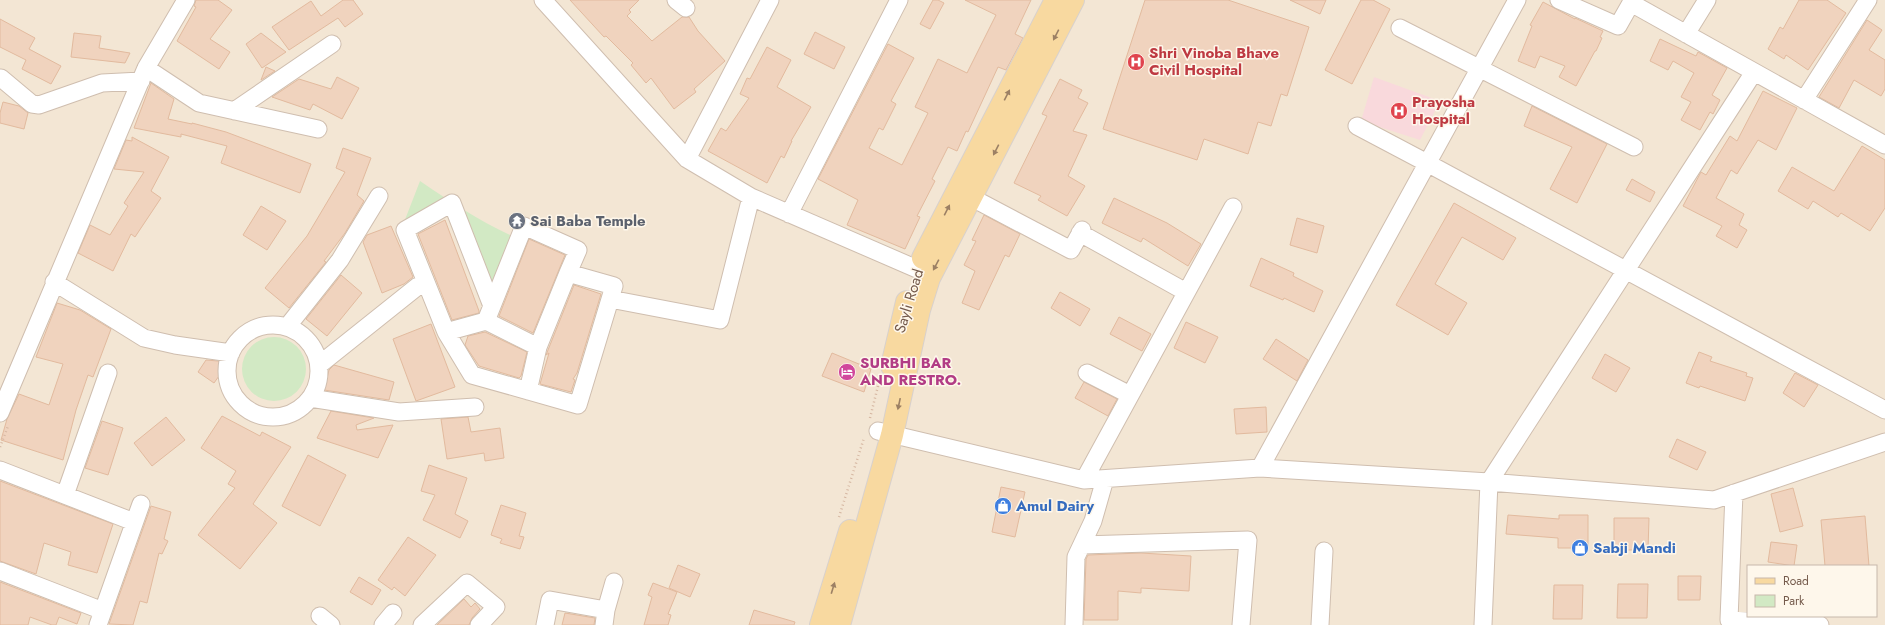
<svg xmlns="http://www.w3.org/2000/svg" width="1885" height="625" viewBox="0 0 1885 625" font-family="Jost,sans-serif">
	<rect width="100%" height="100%" fill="#fcf3e5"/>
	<path fill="#f3e6d4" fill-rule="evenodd" d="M0 0H1885V625H0ZM1748 566H1876V616H1748Z"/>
	<path fill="#f9d9dc" d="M1374 77 1440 101 1420 140 1361 121Z"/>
	<path fill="#d2e9c4" d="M420 181C452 203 484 224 519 239L492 306 452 204 401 230Z
		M242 369a32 32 0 1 1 64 0a32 32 0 1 1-64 0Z"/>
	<path fill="#f0d3be" stroke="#e2ba9e" d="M196 0H218L232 10 210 39 230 52 219 69 177 41 196 7 194 6Z
		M343 0H353L363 14 345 27 338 18 289 50 272 27 311 1 321 16Z
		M570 0H639L629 10 631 12 627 16 652 41 682 17H689L698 31 725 61 694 89 696 92 674 109 651 78 646 83 631 65 633 63 606 36 604 37Z
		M933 0H938L944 3 930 29 920 24Z
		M965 0H1031L1015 34 1023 38 1006 70 998 67 968 132 966 131 957 151 948 147 932 179 935 181 917 216 920 217 905 249 847 225 858 200 818 179 888 44 914 58 891 101 896 104 883 130 879 128 869 148 902 165 928 113 915 107 938 59 967 73 996 15Z
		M1145 0H1228L1309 27 1287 96 1281 94 1271 126 1258 122 1248 154 1204 139 1197 160 1103 129Z
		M1290 0H1326L1320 14Z
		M1361 0H1373L1390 9 1352 84 1325 70Z
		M1799 0H1827L1846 13 1808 70 1786 55 1784 59 1768 49 1780 27 1783 29Z
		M1543 2 1575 19V18L1603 31 1600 37 1602 38 1596 51H1595L1576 86 1559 77 1565 66 1540 56 1535 68 1518 61 1532 26 1530 25Z
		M0 19 35 38 29 49 61 66 51 84 22 69 26 60 0 47Z
		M1867 20 1882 30 1869 50 1885 60V89L1881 96 1854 80 1839 108 1819 97Z
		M815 32 845 47 834 69 804 54Z
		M74 33 101 36 99 48 130 53 125 63 71 57Z
		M261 33 286 52 262 68 246 44Z
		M1660 39 1696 56 1698 52 1727 68 1712 95 1720 100 1713 114 1710 112 1700 130 1681 120 1691 102 1681 97 1694 73 1673 61 1668 70 1650 61Z
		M767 47 791 60 777 87 811 107 791 141H792L784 158 781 156 767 183 708 151 721 128 726 131 749 98 740 94 747 78 750 79Z
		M266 67 275 71 261 80Z
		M337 77 359 88 342 119 313 104 310 110 272 97 299 79 331 89Z
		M1060 79 1082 90 1078 98 1088 103 1073 131 1087 135 1068 176 1085 186 1067 216 1038 200 1041 196 1014 183 1047 116 1042 114Z
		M151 83 174 99 168 119 192 124V123L226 132 311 164 300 193 221 163 227 146 181 134V137L134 128Z
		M1763 91 1797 108 1776 150 1758 140 1737 174 1731 170 1716 198 1744 214 1739 225 1747 230 1737 248 1716 236 1722 226 1683 206 1701 172 1706 175 1730 136 1737 141Z
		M3 102 19 106 28 113 24 129 0 123V113Z
		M1532 106 1607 144 1577 203 1550 189 1572 147 1524 126Z
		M132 137 169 157 151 191 161 198 135 237 131 234 113 271 78 253 90 225 110 235 128 206 124 203 144 172 114 169 126 140 132 141Z
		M1862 146 1885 160V208L1870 231 1841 213 1838 217 1813 201 1808 209 1778 191 1792 167 1834 191Z
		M343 148 371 158 357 195 364 201 345 233 324 261 326 262 289 308 265 288 307 236 345 172 336 168Z
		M1632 179 1655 192 1650 202 1626 190Z
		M1114 198 1167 223 1201 244 1188 266 1143 238 1141 242 1102 223Z
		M1454 203 1516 238 1503 260 1462 237 1435 284 1467 303 1448 335 1396 305Z
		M261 206 286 221 267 250 243 235Z
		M984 215 1020 234 1009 257 1005 255 979 310 962 303 975 271 964 265 976 241 972 240Z
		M1297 218 1324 226 1317 253 1290 245Z
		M445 220 479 311V313L452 320 418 234Z
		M391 226 413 277 404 284 382 293 363 242 367 235Z
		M529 239 565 255 533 333 499 316Z
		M1261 258 1294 273 1293 276 1323 291 1314 312 1284 298 1283 300 1250 286Z
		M341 275 362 293 327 336 306 319Z
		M574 285 601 294 577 373 573 379 575 380 571 392 540 384 549 353 546 355Z
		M1060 292 1090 309 1080 326 1051 308Z
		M57 303 80 310 111 329 93 377 88 375 76 410 63 460 1 440 7 419 19 394 49 405 63 364 36 357Z
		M1119 317 1151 334 1142 351 1110 334Z
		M1186 322 1218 337 1205 363 1174 348Z
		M431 324 455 387 416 401 393 339Z
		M485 332 527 352 521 376 519 378 479 366 465 345 468 336Z
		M1276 339 1308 360 1297 381 1263 359Z
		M1699 352 1712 357 1710 361 1747 373 1746 376 1753 378 1745 401 1700 386 1699 388 1686 383Z
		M832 353 871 369 864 392 822 376Z
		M1605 354 1630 368 1616 392 1592 378Z
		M206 360 218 361 226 366 214 383 198 372Z
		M334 365 394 382 389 400 324 390 329 370Z
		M1795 373 1818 385 1804 407 1783 393Z
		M1084 382 1117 399 1108 416 1075 398Z
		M1266 407 1267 432 1236 434 1234 409Z
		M331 411 374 418 356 425 357 430 393 425 378 458 317 438Z
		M222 416 260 436 262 432 291 447 253 504 277 523 240 569 198 535 235 488 228 484 236 471 201 448Z
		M166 417 185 440 152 466 134 443Z
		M468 417 471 432 500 428 504 458 485 461 484 453 447 459 441 419Z
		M102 421 123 428 108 475 85 468Z
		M1677 439 1706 452 1697 470 1669 457Z
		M308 455 346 475 320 526 282 506Z
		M429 465 467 478 455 514 468 521 460 538 423 520 435 495 421 491Z
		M0 481 113 524 97 573 68 565 71 552 44 543 36 574 0 561Z
		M1001 487 1025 492 1015 537 992 532Z
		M1793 488 1803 526 1780 532 1771 494Z
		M501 505 526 513 519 536 524 537 520 549 500 543 502 539 491 535Z
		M151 506 171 512 164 539 168 541 162 554 159 553 147 603 140 601 133 625 109 624Z
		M1508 515 1559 519V515H1588V548H1558V538L1506 534Z
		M1865 516 1869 566H1825L1821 520Z
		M1614 518H1649L1648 550H1614Z
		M408 537 436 555 405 596 394 587 392 590 378 580Z
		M1771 542 1797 545 1794 566 1768 562Z
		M1141 553 1191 556 1189 591 1141 588V593L1118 591V620H1084L1086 559 1088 555Z
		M678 565 700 574 690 597 669 588Z
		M1678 576H1701L1700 600H1678Z
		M359 577 381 590 372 605 350 592Z
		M0 582 81 613 77 624 59 617 56 625H52L30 617 28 625H0Z
		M653 583 677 592 668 614 671 615 668 625H644L652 597 648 595Z
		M1618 584H1648L1647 618H1617Z
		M1554 585H1583L1582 619H1553Z
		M464 599 471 607 475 603 480 609 472 618 469 625H437Z
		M754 610 795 622 794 625H749Z
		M565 613 595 618 594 625H562Z"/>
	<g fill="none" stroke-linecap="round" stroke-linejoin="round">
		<defs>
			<path id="minor" d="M543 0 687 159 751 197 917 269
				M676 0 686 8
				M1559 0 1618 26 1631 3 1885 145
				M1400 28 1634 147
				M1686 34 1707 0
				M146 68 199 103 318 129
				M0 79 1 78 32 104 39 105 102 83 141 81
				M1804 100 1868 0
				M234 111 332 44
				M1357 126 1427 163 1885 410
				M687 159 770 0
				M961 192 1071 250 1082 230
				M789 214 899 0
				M1080 233 1186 292
				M54 282 144 338 175 345 231 353
				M610 299 720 320 751 197
				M486 321 524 226 578 250 568 273 614 286 578 405 472 375 446 332 486 321 538 347
				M227 371a46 46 0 1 1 92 0a46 46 0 1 1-92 0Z
				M287 327 340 260 379 196
				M446 332 405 230 452 203 492 306
				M319 365 418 286
				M1087 373 1130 395
				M528 391 538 347 568 273
				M310 398 399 412 475 407
				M0 413 146 68 186 0
				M878 431 1084 480 1260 468 1489 482 1714 500 1885 442
				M1260 468 1517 0
				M0 470 134 522
				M1084 480 1233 207
				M1734 493 1729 620 1820 625
				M65 495 108 373
				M1082 545 1248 540 1241 625
				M0 571 103 611
				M320 616 331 625
				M98 625 141 504
				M383 625 393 613
				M422 625 467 583 496 607 479 625
				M545 625 550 600 606 610 614 582
				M604 625 606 610
				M1074 625 1076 557 1093 521 1105 479
				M1320 625 1324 551
				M1483 625 1489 482 1754 72"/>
			<path id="major" d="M923 258 1056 0
				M892 366 907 302
				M821 625 850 531
				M839 625 892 435 919 310 929 278 1073 0"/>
		</defs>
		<use href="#minor" stroke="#cfbeaf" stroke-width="19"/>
		<use href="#major" stroke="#d8d1cd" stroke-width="24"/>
		<path stroke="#d5b6a1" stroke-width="2.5" stroke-dasharray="1 3" stroke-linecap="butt" d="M870 418 880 378
			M0 447 8 426
			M839 517 864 438"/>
		<use href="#minor" stroke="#fff" stroke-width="17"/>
		<use href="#major" stroke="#f8d9a0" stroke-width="22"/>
	</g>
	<defs><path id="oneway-solid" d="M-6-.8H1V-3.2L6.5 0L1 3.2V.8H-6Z"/></defs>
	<g fill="#9c8064">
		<use href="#oneway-solid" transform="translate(1056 35) rotate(117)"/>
		<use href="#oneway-solid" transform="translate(1007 95) rotate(-63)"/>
		<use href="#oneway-solid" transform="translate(996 150) rotate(117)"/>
		<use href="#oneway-solid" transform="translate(947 210) rotate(-63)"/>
		<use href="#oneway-solid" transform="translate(936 265) rotate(118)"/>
		<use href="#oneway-solid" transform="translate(899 404) rotate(102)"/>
		<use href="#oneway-solid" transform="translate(833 588) rotate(-73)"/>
	</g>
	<defs>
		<symbol id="hospital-disc" viewBox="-11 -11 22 22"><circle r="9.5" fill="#e0444e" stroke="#fef7eb"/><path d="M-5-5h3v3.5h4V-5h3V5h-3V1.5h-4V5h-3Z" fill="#fff"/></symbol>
		<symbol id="temple-disc" viewBox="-11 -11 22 22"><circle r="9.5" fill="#6b7280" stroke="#fef7eb"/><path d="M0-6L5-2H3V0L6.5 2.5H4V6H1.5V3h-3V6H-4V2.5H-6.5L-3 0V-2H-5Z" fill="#fff"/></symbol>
		<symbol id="hotel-disc" viewBox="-11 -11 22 22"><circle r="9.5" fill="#d1479c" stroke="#fef7eb"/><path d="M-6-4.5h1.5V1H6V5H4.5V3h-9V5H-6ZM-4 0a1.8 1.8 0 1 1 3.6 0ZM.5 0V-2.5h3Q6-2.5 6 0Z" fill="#fff"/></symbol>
		<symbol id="shop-disc" viewBox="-11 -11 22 22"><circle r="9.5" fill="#3f7fe0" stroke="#fef7eb"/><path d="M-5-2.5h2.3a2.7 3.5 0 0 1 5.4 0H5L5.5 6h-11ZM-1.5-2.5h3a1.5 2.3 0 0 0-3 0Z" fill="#fff"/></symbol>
	</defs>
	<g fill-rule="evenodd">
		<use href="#hospital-disc" x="1126" y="52" width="20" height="20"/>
		<use href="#hospital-disc" x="1389" y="101" width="20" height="20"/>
		<use href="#temple-disc" x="507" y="211" width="20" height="20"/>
		<use href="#hotel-disc" x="837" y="362" width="20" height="20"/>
		<use href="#shop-disc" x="993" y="496" width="20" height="20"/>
		<use href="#shop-disc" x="1570" y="538" width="20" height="20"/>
	</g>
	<g text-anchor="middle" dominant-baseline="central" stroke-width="3" stroke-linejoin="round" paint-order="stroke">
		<g font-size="15" font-weight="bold" fill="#be3a42" stroke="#fef7eb" text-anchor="start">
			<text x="1149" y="53">Shri Vinoba Bhave<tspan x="1149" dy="17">Civil Hospital</tspan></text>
			<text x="1412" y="102">Prayosha<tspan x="1412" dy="17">Hospital</tspan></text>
		</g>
		<g font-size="15" font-weight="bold" fill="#5b616d" stroke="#fef7eb" text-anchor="start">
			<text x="530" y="221">Sai Baba Temple</text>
		</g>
		<g font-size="15" fill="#745a4b" stroke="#fef7eb">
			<text transform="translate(909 301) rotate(-73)">Sayli Road</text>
		</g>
		<g font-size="15" font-weight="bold" fill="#b23c85" stroke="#fef7eb" text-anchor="start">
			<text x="860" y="363">SURBHI BAR<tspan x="860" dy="17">AND RESTRO.</tspan></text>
		</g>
		<g font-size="15" font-weight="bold" fill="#366cbe" stroke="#fef7eb" text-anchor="start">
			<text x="1016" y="506">Amul Dairy</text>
			<text x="1593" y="548">Sabji Mandi</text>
		</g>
	</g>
	<rect x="1747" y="565" width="130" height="52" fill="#fef7eb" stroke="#c7b8ab"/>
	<rect x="1755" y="578" width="20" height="6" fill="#f8d9a0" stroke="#c7b8ab"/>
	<text x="1783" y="585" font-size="12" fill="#745a4b">Road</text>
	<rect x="1755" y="595" width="20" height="12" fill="#d2e9c4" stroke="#c7b8ab"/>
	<text x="1783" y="605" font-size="12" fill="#745a4b">Park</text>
</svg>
